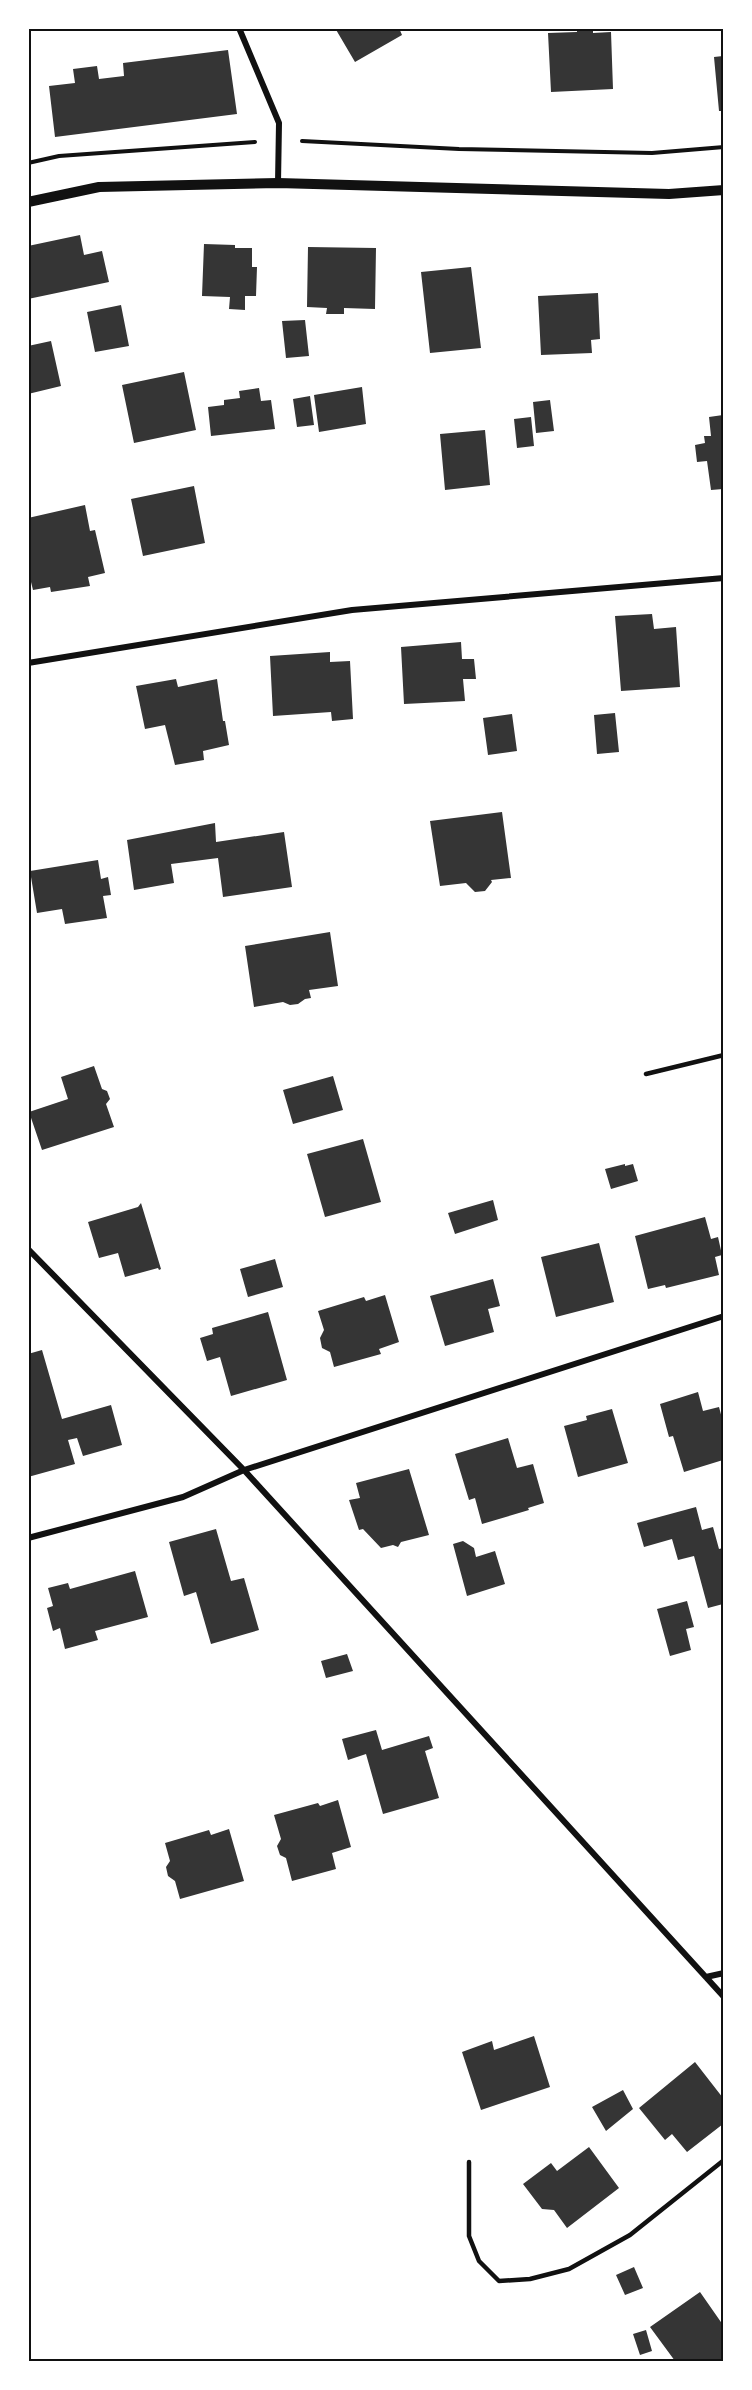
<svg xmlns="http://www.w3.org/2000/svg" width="752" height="2390" viewBox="0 0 752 2390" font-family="Overpass,sans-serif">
	<rect width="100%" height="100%" fill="#fff"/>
	<path fill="#353535" d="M335 28H399L402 35 355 62Z
		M577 28H593V33L611 32 613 89 551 92 548 33 577 32Z
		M228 50 237 114 55 137 49 86 75 83 73 69 97 66 99 79 124 76 123 63Z
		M723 56V111H719L714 57Z
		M80 235 84 255 102 251 109 282 28 299V246Z
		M204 244 235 245V248H252V267H257L256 296H245V310L229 309 230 297 202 296Z
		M308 247 376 248 375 309 344 308V314H326L327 308 307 307Z
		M471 267 481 348 430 353 421 272Z
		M598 293 600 339 591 340 592 353 541 355 538 296Z
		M121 305 129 346 95 352 87 312Z
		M305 320 309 356 286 358 282 321Z
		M51 341 61 386 28 394V346Z
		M184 372 196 430 134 443 122 385Z
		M362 387 366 424 319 432 314 395Z
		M259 388 261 401 271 400 275 429 211 436 208 407 224 405V400L240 398 239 391Z
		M310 396 314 425 297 427 293 399Z
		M550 400 554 431 536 433 533 402Z
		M723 415V489L711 490 707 461 697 462 695 445 705 443 704 436H711L709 417Z
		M531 417 534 446 517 448 514 419Z
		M485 430 490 485 445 490 440 434Z
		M194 486 205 543 143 556 131 499Z
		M85 505 90 531 95 530 105 573 88 577 90 586 51 592 50 587 33 590 28 570V518Z
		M652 614 654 629 676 627 680 687 621 691 615 616Z
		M461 642 462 659H474L476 679H463L465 701 404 704 401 647Z
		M330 652V662L350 661 353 719 332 721 331 712 273 716 270 656Z
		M176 679 178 687 217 679 223 721H225L229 745 203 751 204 760 175 765 165 725 145 729 136 686Z
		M615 713 619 752 597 754 594 715Z
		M512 714 517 751 488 755 483 718Z
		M502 812 511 878 491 880 492 882 485 891 475 892 466 883 440 886 430 821Z
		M215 823 216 842 284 832 292 887 223 897 218 858 171 864 174 883 134 890 127 840Z
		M98 860 101 879 108 877 111 895 103 896 107 918 65 924 62 909 37 913 30 871Z
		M330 932 338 986 309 990 311 998 305 999 298 1004 290 1005 283 1002 254 1007 245 946Z
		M94 1066 102 1089 107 1091 110 1099 106 1104 114 1127 42 1150 29 1112 68 1099 61 1077Z
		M333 1076 343 1110 293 1124 283 1090Z
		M363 1139 381 1202 325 1217 307 1154Z
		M625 1164V1166L633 1164 638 1181 611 1189 605 1169Z
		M493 1200 498 1220 455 1234 448 1213Z
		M141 1203 161 1269 159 1270 158 1268 125 1277 118 1253 99 1258 88 1222 138 1207Z
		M705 1217 711 1239 718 1237 722 1255 715 1257 719 1275 666 1288 665 1285 648 1289 635 1236Z
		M599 1243 614 1302 556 1317 541 1257Z
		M275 1259 283 1287 248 1297 240 1269Z
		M493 1279 500 1306 488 1309 494 1332 445 1346 430 1296Z
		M385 1295 399 1342 379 1349 381 1354 334 1367 330 1352 322 1348 320 1338 324 1330 318 1311 364 1297 366 1301Z
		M268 1312 287 1380 231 1396 220 1357 207 1361 200 1338 213 1334 212 1328Z
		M42 1350 62 1419 111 1405 122 1445 83 1456 77 1438 68 1440 75 1464 28 1477V1354Z
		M698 1392 703 1411 719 1407 723 1422V1460L684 1472 673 1436 669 1437 660 1404Z
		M612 1409 628 1463 578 1477 564 1426 587 1420 586 1416Z
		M508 1438 517 1468 533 1464 544 1503 528 1508 529 1510 482 1524 475 1498 469 1500 455 1454Z
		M409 1469 429 1535 401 1542 398 1547 393 1545 381 1548 363 1529 359 1530 349 1500 360 1498 356 1483Z
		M696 1507 702 1530 713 1527 719 1549 723 1548V1604L708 1608 694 1556 678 1560 672 1539 644 1547 637 1523Z
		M216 1529 231 1581 244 1578 259 1630 211 1644 196 1592 184 1596 169 1542Z
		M463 1541 474 1548 476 1557 495 1551 505 1584 467 1596 453 1544Z
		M135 1571 148 1617 95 1631 98 1640 65 1649 60 1628 53 1631 47 1608 53 1606 48 1588 68 1583 70 1589Z
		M687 1601 694 1627 686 1629 691 1650 670 1656 657 1609Z
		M347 1654 353 1671 326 1678 321 1661Z
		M376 1730 382 1750 429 1736 433 1748 425 1751 439 1798 383 1814 366 1754 348 1760 342 1739Z
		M338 1800 351 1847 332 1853 336 1869 292 1881 286 1858 280 1855 277 1846 281 1839 274 1815 318 1803 320 1806Z
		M229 1829 244 1881 180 1899 175 1881 168 1876 166 1867 170 1861 165 1843 209 1830 211 1835Z
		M534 2036 550 2087 481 2110 462 2052 492 2041 494 2050Z
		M695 2062 723 2098V2124L687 2152 672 2134 665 2140 639 2108Z
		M623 2090 633 2109 606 2131 592 2107Z
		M589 2147 619 2188 567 2228 554 2210 542 2209 523 2184 551 2163 557 2171Z
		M634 2267 643 2288 625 2295 616 2275Z
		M700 2292 723 2325V2361H675L650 2327Z
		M646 2330 652 2351 640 2355 633 2334Z"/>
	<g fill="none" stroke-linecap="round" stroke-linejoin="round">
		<path stroke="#111" stroke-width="4" d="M302 141 459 149 652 153 724 147
			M28 163 59 156 255 142"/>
		<path stroke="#111" stroke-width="4.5" d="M646 1074 724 1055
			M469 2162V2236L479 2261 499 2281 530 2279 569 2269 630 2235 724 2160"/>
		<path stroke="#111" stroke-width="6" d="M239 28 279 123 278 183
			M28 663 352 610 724 578
			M28 1249 244 1470 724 1997
			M28 1538 183 1497 244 1470 724 1316
			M706 1977 724 1973"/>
		<path stroke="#111" stroke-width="10" d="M28 202 99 187 278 183 669 194 724 190"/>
	</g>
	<rect width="752" height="2390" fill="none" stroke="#ffffff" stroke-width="60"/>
	<rect x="30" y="30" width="692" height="2330" fill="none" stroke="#111" stroke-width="2"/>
</svg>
